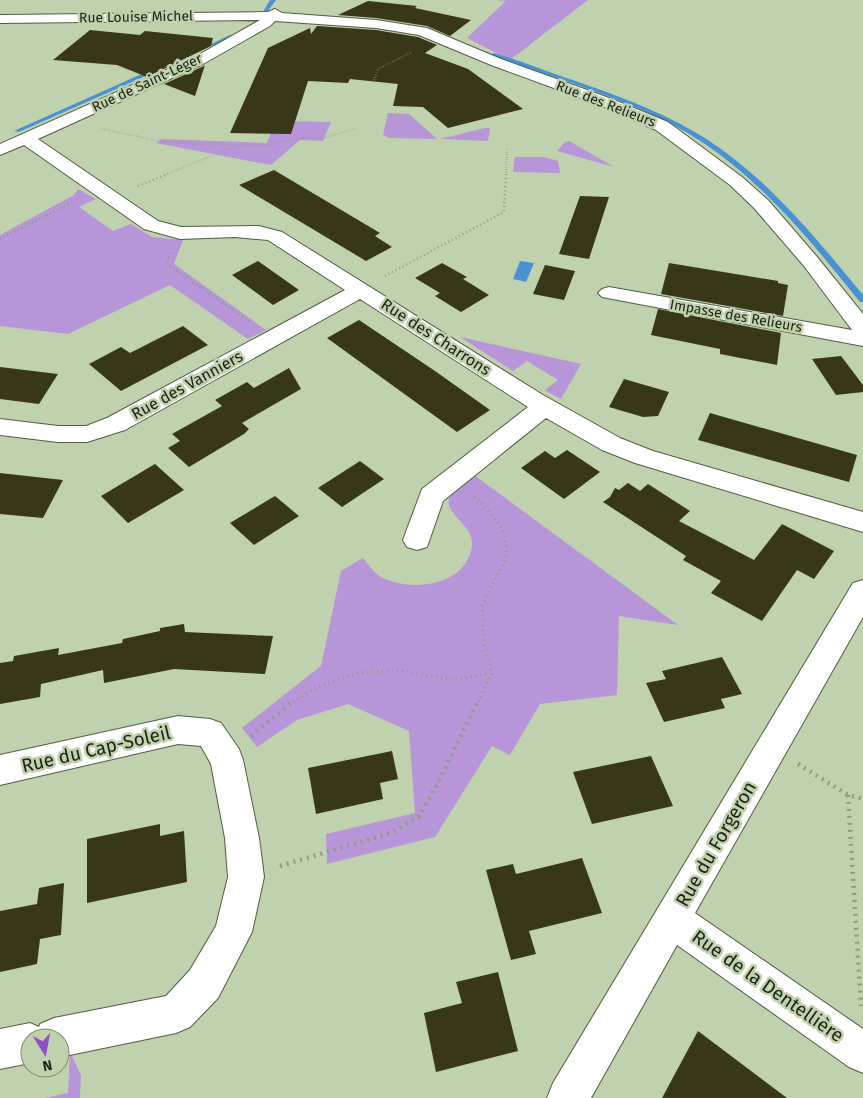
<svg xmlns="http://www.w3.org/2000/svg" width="863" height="1098" viewBox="0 0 863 1098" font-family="'Fira Sans',sans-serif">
	<rect width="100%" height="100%" fill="#c0d1ae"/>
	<path fill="#b894d8" d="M495 0H588L510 60 467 38 506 1Z
		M388 113 409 114 437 139 389 138 383 135Z
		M275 121 331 122 323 141 300 140 271 165 156 143 162 139 267 143Z
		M485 128H490L488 141 440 139Z
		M569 141 614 167 557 151 565 142Z
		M515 157H544L558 161 560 173 513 172Z
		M78 189 96 199 79 207 113 231 131 224 152 237 183 240 174 264 266 330 248 339 170 285 68 334 0 326V235L74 195Z
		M460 337 581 364 561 399 545 390 558 380 527 361 513 371Z
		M474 475 678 625 619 616 617 695 540 704 510 755 492 746 435 837 327 864 326 834 415 813 409 731 348 704 297 720 257 747 242 728 321 666 341 571 363 558C368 564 374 573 381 577 411 593 468 586 472 545 474 525 445 515 449 499 452 488 466 482 474 475Z
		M70 1052 81 1075 80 1098H46L68 1093Z"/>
	<path fill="#4892d4" d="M520 261 534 263 526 282 513 279Z"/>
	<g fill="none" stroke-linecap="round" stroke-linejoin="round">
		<path fill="#4892d4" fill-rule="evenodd" d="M270 0H276L267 12H263Z
			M230 35 235 36 214 46 209 45Z
			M494 53C515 59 535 67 555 74 608 92 661 110 708 140 769 180 817 239 863 295V302H860C807 236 752 168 677 127 619 96 554 78 492 56L491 55Z
			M155 68 157 69V71L19 132 14 131Z"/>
	</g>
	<path fill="#383717" d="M368 1 417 6 415 8 471 20 450 36 427 26 376 18 338 15Z
		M317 26 376 30 418 37 437 45 425 53 468 69 523 109 448 128 423 107 393 106 398 84 350 79 348 83 308 81 291 134 230 133 268 48 310 28 311 34Z
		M90 30 140 35 145 31 213 38 211 46 147 77 117 65 53 60Z
		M205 65 195 96 164 84 204 66Z
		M274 170 380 233 375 236 392 247 366 261 239 185Z
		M580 196 609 197 589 259 559 254Z
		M258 261 299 290 273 305 232 275Z
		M442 263 467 277 463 279 489 295 461 312 435 296 440 293 415 278Z
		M669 263 778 281V283L788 285 783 316 661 294Z
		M545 265 575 271 564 300 533 294Z
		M658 309 781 333 777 365 720 354V349L651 335Z
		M359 320 435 371 490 410 457 432 327 338Z
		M183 326 208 345 121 391 89 364 121 347 130 353Z
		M841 356 863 385V392L836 395 812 359Z
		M0 367 58 374 39 404 0 399Z
		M289 368 301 389 242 423 249 429 244 434 189 467 168 448 180 441 172 434 222 406 215 400 247 382 254 388Z
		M624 379 669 392 658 416 643 417 609 407Z
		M710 413 857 455 849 482 698 440Z
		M567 450 600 472 564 499 521 468 545 451 555 458Z
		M360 461 384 479 342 507 318 488Z
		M155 464 184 490 128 523 101 496Z
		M0 473 63 480 43 518 0 514Z
		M628 483 640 491 648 484 690 511 679 521 754 560 782 524 834 551 814 579 797 570 762 621 711 593 721 581 683 560 686 556 603 502 610 497 615 488 619 490Z
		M275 496 299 516 254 545 230 523Z
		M184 624 185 632 273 636 265 674 174 669 104 683 103 670 41 684 40 697 0 704V663L13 661 14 656 59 648 58 655 122 643 123 639 160 631V628Z
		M722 657 742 694 721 699 725 708 664 722 646 683 666 679 662 671Z
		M392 751 398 779 380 783 383 799 316 814 308 768Z
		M651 756 673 806 592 824 573 772Z
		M160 824V836L184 831 187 882 87 903V839Z
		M582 858 602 913 529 931 536 954 511 960 486 870 513 864 516 874Z
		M64 883 61 935 40 939 37 964 0 972V911L37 904 39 888Z
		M498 972 518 1051 436 1072 424 1013 462 1003 456 982Z
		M698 1031 787 1098H662Z"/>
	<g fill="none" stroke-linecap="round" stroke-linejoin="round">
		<defs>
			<path id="minor" d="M275 9 282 13 376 20 427 28 501 59 612 99 668 122 742 177 768 200 818 258 863 314V346L602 297 598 293 602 289 609 287 852 330 804 266 754 208 730 185 656 130 600 105 491 65 419 35 376 28 275 21 270 26 203 64 38 139 158 221 181 227 259 226 282 232 543 395 620 438 653 451 863 512V532L635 463 602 450 546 418 443 501 427 547 417 550 407 547 403 540 422 489 528 407 360 299 125 430 87 442H58L0 435V419L58 426H86L107 418 345 290 268 240 235 237 180 239 144 229 24 145 0 155V144L193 58 260 20 0 23V15L268 12Z
				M863 580V617L695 913 863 1029V1073L849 1067 677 945 591 1098H547L553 1083 853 583Z
				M178 716 210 719 221 723 239 749 243 760 259 838 264 877 252 932 218 998 190 1027 176 1033 60 1057V1038H30V1063L0 1069V1029L30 1023 39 1027 40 1024 54 1018 166 996 190 970 216 926 228 877 225 838 211 764 201 746 178 744 0 785V755Z"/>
		</defs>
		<use href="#minor" stroke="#4f5d3e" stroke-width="2"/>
		<path stroke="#8e9c7f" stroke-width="2" stroke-dasharray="0.5 2" stroke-linecap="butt" d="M374 80 378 69 412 52
			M102 129 165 142 235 145
			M165 175 238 145H267L298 138H324L357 128
			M506 175 507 148"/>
		<path stroke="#8e9c7f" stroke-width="2.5" stroke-dasharray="1 3" stroke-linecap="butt" d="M138 186 168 174
			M0 239 75 201
			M171 253 166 263 250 322
			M385 276 504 212 506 174"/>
		<path stroke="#8e9c7f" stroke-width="3" stroke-dasharray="1 4" stroke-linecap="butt" d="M474 497 480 501 502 528 506 544V558L482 606 484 643 492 673 477 704
			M289 704 318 687 358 673 400 670 453 680 491 673"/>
		<path stroke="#8e9c7f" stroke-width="4.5" stroke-dasharray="2 5" stroke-linecap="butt" d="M251 736 291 703
			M798 764 848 795 863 799
			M848 795 861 1006
			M280 866 393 832 419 816 436 787 477 703"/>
		<use href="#minor" fill="#fff" fill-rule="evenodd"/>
	</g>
	<g text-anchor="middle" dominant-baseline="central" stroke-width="5" stroke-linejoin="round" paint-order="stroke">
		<g font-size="14" fill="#1c2214" stroke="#c0d1ae">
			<text transform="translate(136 17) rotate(-1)">Rue Louise Michel</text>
			<text transform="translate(147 83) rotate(-25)">Rue de Saint-Léger</text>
			<text transform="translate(606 104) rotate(21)">Rue des Relieurs</text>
			<text transform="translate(736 316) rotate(10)">Impasse des Relieurs</text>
		</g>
		<g font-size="16" fill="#1c2214" stroke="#c0d1ae">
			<text transform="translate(436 337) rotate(33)">Rue des Charrons</text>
			<text transform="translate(187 385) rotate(-29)">Rue des Vanniers</text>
		</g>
		<g font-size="19" fill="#1c2214" stroke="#c0d1ae">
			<text transform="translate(96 749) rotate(-13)">Rue du Cap-Soleil</text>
			<text transform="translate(716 844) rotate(-60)">Rue du Forgeron</text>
			<text transform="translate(768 986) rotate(35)">Rue de la Dentellière</text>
		</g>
	</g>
	<g transform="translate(45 1053) rotate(169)"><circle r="24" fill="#c0d1ae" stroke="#7e8b70"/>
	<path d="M0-4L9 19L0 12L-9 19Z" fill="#924fc4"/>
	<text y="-8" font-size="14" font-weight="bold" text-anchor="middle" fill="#1c2214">N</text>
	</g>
</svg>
